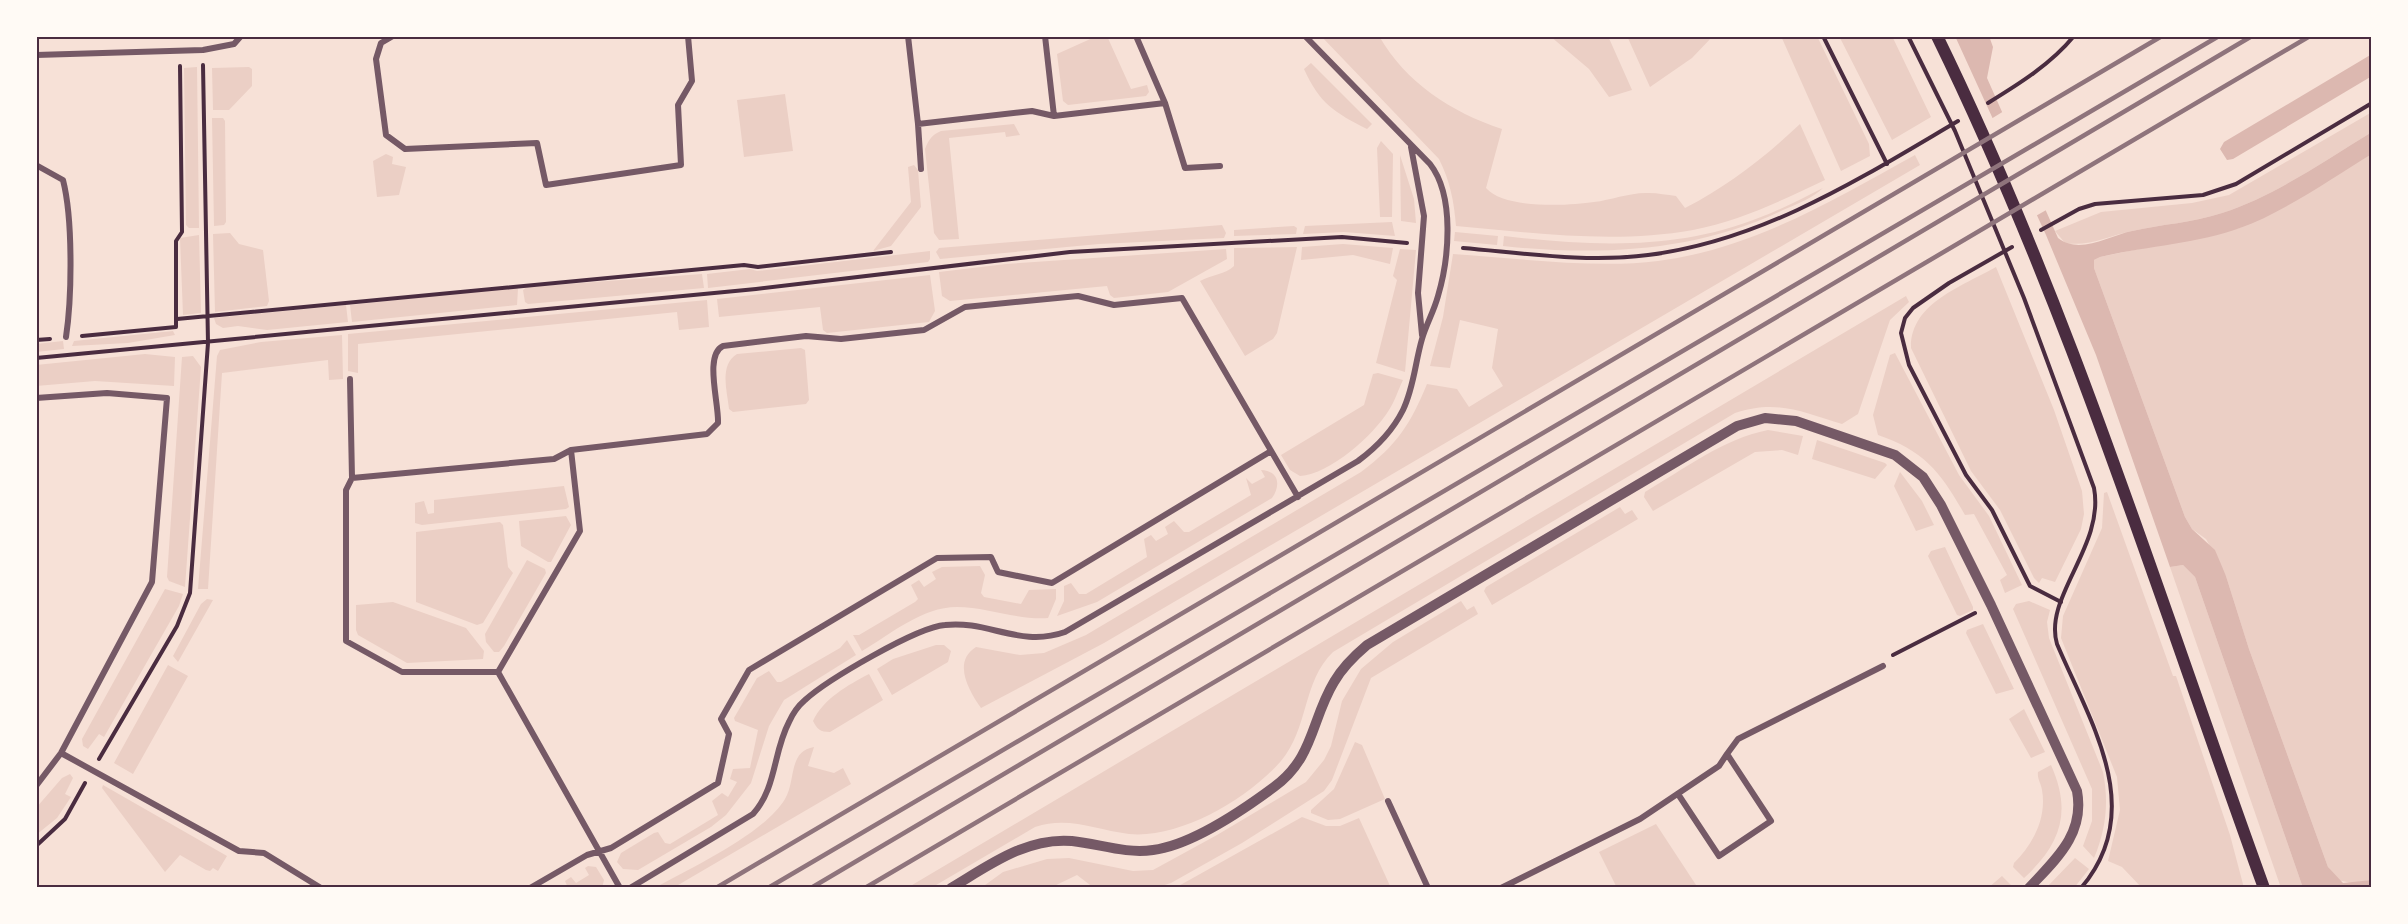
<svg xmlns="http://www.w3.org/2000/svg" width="2408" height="924" viewBox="0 0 2408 924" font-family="'Archivo Narrow',sans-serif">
	<rect width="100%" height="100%" fill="#f7e1d7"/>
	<path fill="#ebcfc5" d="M1097 36H1107L1131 89 1147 85 1149 92 1146 96 1068 105 1063 101 1057 54Z
		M1321 36H1379C1406 83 1451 112 1502 129L1486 188C1504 209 1567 206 1594 202 1611 200 1631 192 1649 193 1658 193 1667 195 1676 196L1685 208C1728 186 1765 157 1800 124L1825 180C1783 200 1740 221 1693 230 1614 244 1534 233 1456 226 1454 201 1450 181 1439 159Z
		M1550 36H1608L1632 90 1609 97 1589 69Z
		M1627 36H1713L1692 58 1650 87Z
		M1781 36H1817L1869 144 1870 156 1841 171Z
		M1839 36H1892L1931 117 1892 140Z
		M1311 63 1372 124 1367 129C1334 112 1320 104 1304 69Z
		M197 67 199 228H189L186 225 184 68Z
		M249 67 252 69V86L229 110H213L212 68Z
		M785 94 793 151 744 157 737 100Z
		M2372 112V132C2324 161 2275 196 2222 213 2192 223 2162 224 2132 231 2108 236 2089 247 2065 243L2055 231 2101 212 2192 203 2229 195Z
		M212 118H223L225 121 226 222 224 225 214 226Z
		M1014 124 1020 135 1006 137 1005 132 949 138 959 239 939 240 934 233 925 149C929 139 932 135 941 131Z
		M1381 141 1393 154 1392 217H1380L1377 148Z
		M386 154 393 157 392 164 406 167 399 195 377 197 373 161Z
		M2372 154V880L2352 883 2337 880 2328 867 2249 649 2226 576 2206 539 2192 529 2185 517 2094 268V260L2100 257 2240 228Z
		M1400 155 1414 199 1416 223 1401 221Z
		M1915 155 1920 165 1104 643 981 708C969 691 952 662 976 647L1020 655 1044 653 1086 635 1361 472C1397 445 1410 425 1427 384L1457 389 1469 407 1503 386 1492 368 1498 329 1460 320 1450 368 1430 366 1443 317 1453 254C1516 258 1597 269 1658 261 1752 249 1834 200 1915 155Z
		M914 165 918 170 921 207 891 246 873 251 911 202 908 167Z
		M1823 188C1813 198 1797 204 1783 210 1696 252 1598 256 1503 246L1504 236C1592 246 1677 251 1761 217 1782 209 1803 198 1823 188Z
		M1392 222 1395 236 1344 232 1303 234 1305 226Z
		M1222 225 1226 233 1224 238 1099 244 940 259 936 252 939 248Z
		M1294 226 1297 228 1296 234 1234 236V230Z
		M1455 232 1498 236 1497 245 1454 241Z
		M230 233 239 244 263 250 269 301 267 306 215 312 213 234Z
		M199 235 201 313 183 315 180 238Z
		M1343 244 1393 248 1390 264 1353 255 1301 260 1302 247Z
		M1297 247 1277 333 1273 339 1245 356 1200 281C1211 275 1226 274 1234 266V248Z
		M1226 249 1227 259 1168 292 1114 298 1110 295 1107 286 950 301 942 296 939 272 1006 264Z
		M1400 249 1416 250 1405 372 1376 363 1397 280 1393 276Z
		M930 251V259L928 262 708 288 707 274 750 269 757 271Z
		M1996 267 2054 410 2082 491 2084 514 2081 529 2055 582 2042 578 2039 583 2034 578 2000 510 1971 471 1911 348C1910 303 1963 286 1996 267Z
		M702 274 704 288 528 304 525 302 523 290 527 287Z
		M930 275 935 311 929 322 827 333 823 330 820 307 719 317 717 299Z
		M515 287 518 289 517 305 352 322 350 305Z
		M1906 296 1909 302 1890 320 1858 414 1842 424C1802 412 1777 399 1735 413L1333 652C1302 682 1309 728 1281 761 1248 799 1180 839 1129 834 1095 830 1069 816 1035 827L931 888H907Z
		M707 300 709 327 679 330 677 312 358 344V373L348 371V334Z
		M346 305 348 322 267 330 238 326 223 328 216 324 214 318Z
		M173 331 175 335 128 343 72 346 74 341Z
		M342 335 343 379 329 380 328 360 222 373 208 589H198L217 356 220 350 261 342Z
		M63 341 64 349 36 352V344Z
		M801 348 805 350 809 400 806 404 733 412 729 409C727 390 719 365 737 354Z
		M1895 353 1959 475 1989 516 2022 585 2005 593 2000 580 2007 575 1974 514 1965 515C1941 473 1925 451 1878 435L1873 415 1890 355Z
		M145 354 175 357 174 386 95 381 36 386V365Z
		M193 356 201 367 185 587 169 581 167 577 182 357Z
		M1378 373 1403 380C1398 390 1395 401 1389 410 1373 436 1330 474 1300 476L1290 470 1281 455 1364 405 1373 374Z
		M1768 430 1803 436 1798 455 1782 450 1755 452 1653 511 1644 497 1645 492C1684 469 1723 439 1768 430Z
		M1817 440 1885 463 1887 465 1875 479 1812 459Z
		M1261 470C1279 471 1281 485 1272 498L1097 602 1057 616 1064 601V586L1071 583 1079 594H1086L1147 557 1144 539 1151 535 1156 541 1168 534 1165 527 1174 521 1184 532H1189L1251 495 1246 478 1252 484 1265 477Z
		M1900 472 1922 501 1934 525 1916 531 1894 486Z
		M564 486 569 507 566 509 422 525 415 523V503L424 501 428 514 434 513V500Z
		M2107 492 2173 676H2176L2230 835 2244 888H2142L2122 867 2108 861 2120 810 2117 777 2061 638 2063 616 2102 528 2104 493Z
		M1620 507 1625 514 1632 510 1638 519 1492 605 1484 591 1486 587Z
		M566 516 571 525 551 562H548L521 546 519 521Z
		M500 522 503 525 508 567 513 573 483 623 477 625 416 602V532Z
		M1945 547 1973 607V610L1960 616 1957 615 1928 556 1931 551Z
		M527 560 545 569 546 573 504 646 499 652H494L486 642 485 634Z
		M2183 565 2195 577 2303 888H2281L2170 567Z
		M980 566 985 575 981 593 984 597 1021 604 1029 590 1056 589V599L1048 618C1016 620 987 607 957 607 922 607 891 634 862 651L853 635H859L915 602 918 599 911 585 919 580 924 587 936 579 932 572 942 567Z
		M165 589 183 594 179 606 104 737 99 734 88 749 83 746 82 739Z
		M207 599 213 600 178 662 173 656 201 604Z
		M1461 601 1467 610 1474 606 1478 614 1371 678 1332 780 1324 791 1242 843 1171 883 1155 888H1094L1077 875 1050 888H981L1003 872 1047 859 1069 858 1133 871 1153 870 1217 835 1306 782 1324 760 1331 746 1342 701 1361 669 1393 642Z
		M2029 601 2050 610 2047 622 2049 638 2103 772C2109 803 2106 829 2094 858L2083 846 2092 821V789L2013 609 2016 604Z
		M393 602 466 628 484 651 483 659 407 663 358 635 356 630V605Z
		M1983 624 2014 689 1996 694 1966 633 1967 630Z
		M847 640 856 655 784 700 769 726 751 783 726 815 711 827 638 870 623 869 617 862 621 853 654 833 658 832 665 843 670 844 718 815 712 801 722 793 728 797 737 782 730 779 733 769 750 768 758 730 735 721 734 718 757 678 769 671 777 682H781L840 648Z
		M936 645H944L951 651 948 662 892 695 877 669 893 659Z
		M168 665 188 676 133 774 114 763Z
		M869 674 883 700 830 732C820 732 817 729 813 721 823 699 848 685 869 674Z
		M2024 709 2045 752 2031 758 2009 719Z
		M1355 742 1362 745 1385 799 1340 819 1328 820 1311 813V810L1334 789Z
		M814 747 808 766 834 773 843 768 851 784 673 888H655C692 867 764 834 785 799 796 781 788 751 814 747Z
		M2051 765C2072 812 2061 844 2024 878L2013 867 2014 863C2033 844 2047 818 2042 790 2041 783 2037 779 2038 772Z
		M70 774 73 778 65 794 71 797 57 818 36 835V808L62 778Z
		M103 785 227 856 218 871 213 868 210 871 206 870 180 855 165 872 102 788Z
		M1302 817 1326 826H1340L1359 818 1391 888H1175Z
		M1656 824 1698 888H1617L1599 852Z
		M2075 858 2089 869 2074 888H2046Z
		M588 866 596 867 604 880 602 888H568L565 881 571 877 576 883 589 875 585 868Z
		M2002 876 2014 888H1988Z"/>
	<path fill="#dcb8b0" d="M1955 36H1989L1993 47 1987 78 2058 238C2080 255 2108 236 2132 231 2162 224 2192 223 2222 213 2275 196 2324 161 2372 132V154C2332 178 2283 213 2240 228 2196 244 2146 246 2100 257L2094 260V268L2185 517 2192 529 2215 550 2226 576 2249 649 2328 867 2343 883 2372 880V888H2303L2195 577 2183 565 2170 567 2096 355 2046 235Z
		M2372 54V76L2233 159 2227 160 2220 149 2224 142Z"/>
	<path fill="#f7e1d7" d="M2004 111 2048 209 2034 217 1991 119Z"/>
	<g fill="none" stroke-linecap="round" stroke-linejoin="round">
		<path stroke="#4a2c40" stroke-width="4" d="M1823 36 1887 164
			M1908 36 1955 131 2024 298 2094 488C2105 546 2043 597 2057 644 2090 722 2148 810 2081 888
			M1988 103C2019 84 2051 64 2074 36
			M2041 230 2079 209 2095 204 2203 195 2236 184 2372 103
			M2012 247 1949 283 1913 308 1905 318 1901 333 1909 365 1966 475 1992 510 2030 586 2061 602
			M1463 248C1523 253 1587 263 1648 255 1763 241 1861 178 1958 121
			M177 319 744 265 758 267 891 252
			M82 336 176 327V241L182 232 180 66
			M36 340 50 339
			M36 358 756 289 1070 252 1342 237 1407 243
			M1893 655 1975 613
			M99 759 177 626 190 593 208 343 203 65
			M36 846 65 819 85 783"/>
		<path stroke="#755966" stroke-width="6" d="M393 36 381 43 376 59 386 135 405 149 537 143 546 185 681 165 678 105 692 81 688 36
			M908 36 918 124 1032 111 1054 116 1165 103 1185 168 1220 166
			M1045 36 1054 116
			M1136 36 1165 103
			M36 55 203 50 234 44 241 36
			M918 124 921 169
			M1411 147 1424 216 1418 293 1422 335
			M36 165 63 180C73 219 72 297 66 337
			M350 379 352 478
			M36 398 107 393 167 398 152 582 61 753 36 786
			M498 672 580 531 571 450
			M61 753 239 851 264 853 321 888
			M1678 794 1719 856 1771 821 1727 754 1738 739 1883 666
			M1388 801 1428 888
			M530 888 587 855 611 848 718 783 729 734 721 719 749 670 937 558 991 557 998 572 1052 583 1271 451
			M620 888 498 672H402L346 641V490L352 478 554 459 571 450 707 434 718 423C719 403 704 355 723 346L806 336 841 339 924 330 965 307 1078 296 1114 305 1182 298 1298 497
			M630 888 753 814C777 787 773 752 789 722 793 713 798 706 805 700 827 680 917 627 945 625 988 620 1020 648 1065 632L1358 461C1377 447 1392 432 1403 410 1414 387 1415 363 1422 339 1426 325 1434 311 1438 296 1449 259 1455 196 1430 164L1305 36
			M1065 888H1072
			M1501 888 1640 819 1719 766 1727 754"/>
		<path stroke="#755966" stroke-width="10" d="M951 888C988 866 1026 837 1072 841 1100 844 1125 854 1153 850 1191 845 1243 810 1274 787 1314 758 1311 720 1334 682 1342 668 1354 656 1367 645L1737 426 1765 418 1796 421 1895 455 1923 477 1941 505 1991 605 2077 791C2085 834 2056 859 2029 888"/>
		<path stroke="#4a2c40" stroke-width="12" d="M1937 36C2071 310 2160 602 2264 888"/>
		<path stroke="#8f747c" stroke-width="4.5" d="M716 888 2162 36
			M768 888 2219 36
			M811 888 2252 36
			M865 888 2310 36"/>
	</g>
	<rect width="2408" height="924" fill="none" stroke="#fffaf5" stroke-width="75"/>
	<rect x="38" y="38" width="2332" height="848" fill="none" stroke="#4a2c40" stroke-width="2"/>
</svg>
